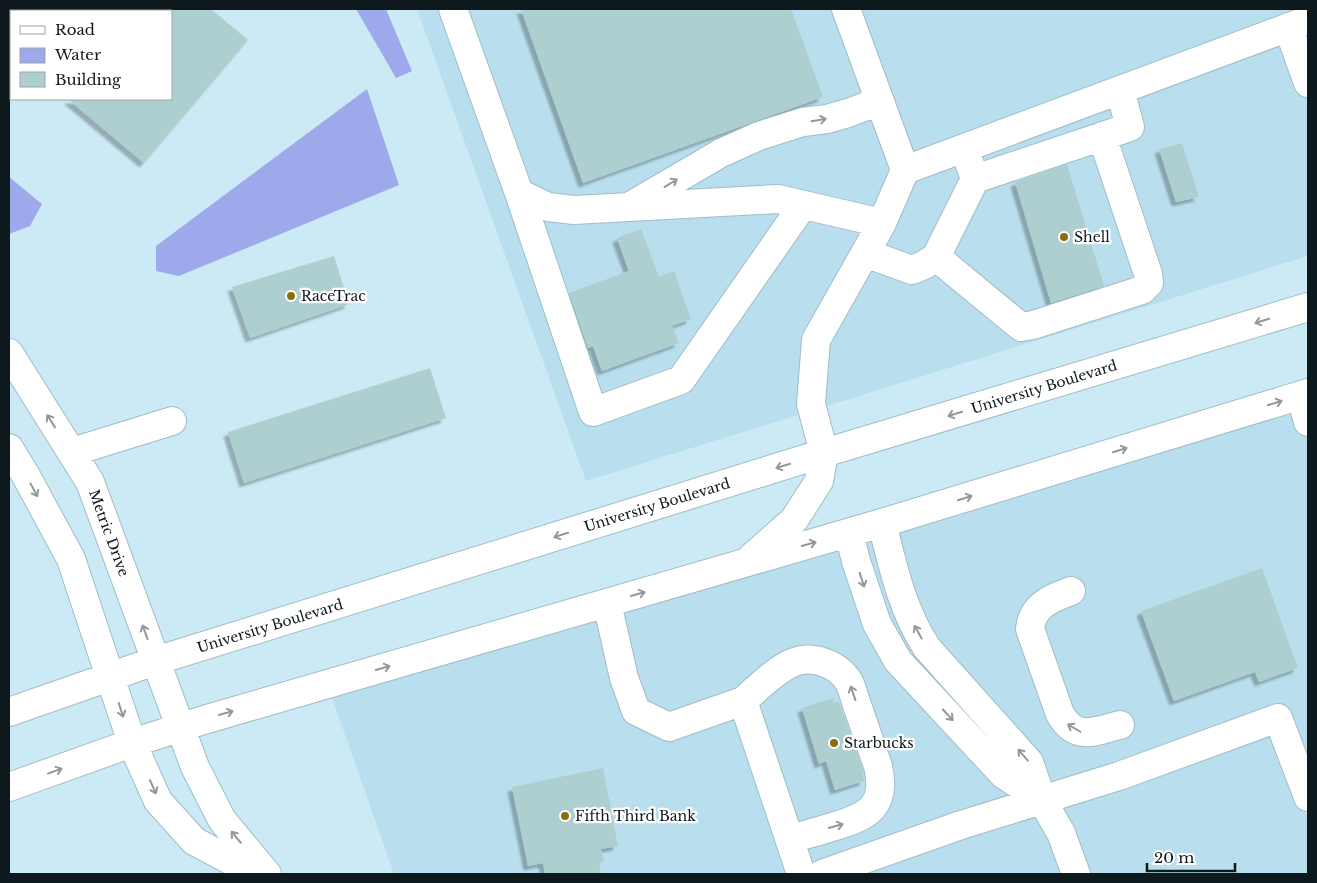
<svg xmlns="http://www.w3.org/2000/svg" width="1317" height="883" viewBox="0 0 1317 883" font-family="'Libre Baskerville',serif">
	<defs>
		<filter id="shadow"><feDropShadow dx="-4.5" dy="4.5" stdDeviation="1" flood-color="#0004"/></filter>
	</defs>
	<rect width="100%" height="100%" fill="#cbeaf5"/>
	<path fill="#b9dfee" d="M417 9H1308V256L586 481Z
		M1308 394V874H394L330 692Z"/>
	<path fill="#9ea9ec" d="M356 9H386L412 71 396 78Z
		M367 89 399 185 179 276 156 271V246Z
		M9 177 42 204 30 226 9 234Z"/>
	<path fill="#aecfcf" filter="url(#shadow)" d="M171 9H211L248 40 144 163 68 99H171Z
		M521 9H791L823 97 583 183Z
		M1182 143 1199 197 1176 202 1159 149Z
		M1067 164 1104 286 1051 303 1015 182Z
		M641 229 659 277 674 271 691 319 672 326 679 343 602 371 593 346 588 348 569 293 629 271 617 238Z
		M334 256 349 304 250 338 232 287Z
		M430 368 446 418 244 483 228 432Z
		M1262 568 1298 668 1259 682 1255 672 1174 701 1141 611Z
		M833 698 834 703 839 701 863 770 864 781 835 790 826 761 819 764 802 708Z
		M603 768 618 846 601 849 604 862H598L601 874H545L543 863 528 866 512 787Z"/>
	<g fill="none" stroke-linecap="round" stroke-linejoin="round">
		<defs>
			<path id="minor" d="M453 9 519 193 548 207 574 210 778 199 882 223
				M1288 27 1308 83
				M905 170 1308 20
				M975 179 1130 127 1120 90
				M519 193 593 412 681 380 803 205
				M632 205 721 153 759 136 803 122 827 119 848 113 880 101
				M865 253 912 270 924 265 936 257 975 179 969 162
				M936 257 1021 327 1033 325 1142 290 1149 283 1148 274 1102 136
				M9 353 90 482 195 767 222 820 267 874
				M1301 395 1308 422
				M9 448 25 474 71 559 132 743 158 801 194 841 256 874
				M72 452 172 421
				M882 523C893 567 902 610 927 648L1029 762 1042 800 1061 833 1076 874
				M849 533 856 561 877 624 898 661 1003 774 1042 800
				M752 557 794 520 819 481 824 453 811 404 816 340 882 223 905 170 846 9
				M1071 591C1051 598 1032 606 1030 629L1060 714C1076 742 1095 731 1120 725
				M607 603 624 678 636 711 669 727 743 701 801 874
				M743 701C758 688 774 671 792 663 812 654 838 664 849 682 853 690 855 700 858 708 865 727 871 747 878 766 887 806 869 816 835 826 820 831 805 835 790 839
				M9 712 155 661 824 453 1308 307
				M9 787 132 743 207 719 882 523 1308 393
				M822 874 961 825 1119 776 1278 718 1308 797"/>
		</defs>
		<use href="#minor" stroke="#9fbcc7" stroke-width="30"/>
		<use href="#minor" stroke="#fff" stroke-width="28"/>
	</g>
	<defs><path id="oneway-shaft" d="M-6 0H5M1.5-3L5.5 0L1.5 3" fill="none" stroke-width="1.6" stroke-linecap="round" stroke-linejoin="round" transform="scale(1.25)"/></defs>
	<g stroke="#939899">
		<use href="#oneway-shaft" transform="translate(819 120) rotate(-9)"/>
		<use href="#oneway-shaft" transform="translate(671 183) rotate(-31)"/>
		<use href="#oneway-shaft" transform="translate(1262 321) rotate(163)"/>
		<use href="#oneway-shaft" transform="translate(1275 403) rotate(-17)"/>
		<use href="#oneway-shaft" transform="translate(955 414) rotate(163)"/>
		<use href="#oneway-shaft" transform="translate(51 421) rotate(-122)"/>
		<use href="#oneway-shaft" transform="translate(1120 450) rotate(-17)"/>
		<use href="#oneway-shaft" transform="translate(783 466) rotate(163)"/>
		<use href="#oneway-shaft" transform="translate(34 490) rotate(62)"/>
		<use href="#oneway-shaft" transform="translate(965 498) rotate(-17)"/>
		<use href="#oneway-shaft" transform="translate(561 535) rotate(163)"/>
		<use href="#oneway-shaft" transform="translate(809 544) rotate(-16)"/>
		<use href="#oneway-shaft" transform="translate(862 580) rotate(72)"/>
		<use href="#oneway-shaft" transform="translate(638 594) rotate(-16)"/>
		<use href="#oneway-shaft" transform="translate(145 632) rotate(-110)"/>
		<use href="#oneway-shaft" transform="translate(918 632) rotate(-119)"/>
		<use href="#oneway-shaft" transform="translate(383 668) rotate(-16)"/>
		<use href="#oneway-shaft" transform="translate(853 693) rotate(-109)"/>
		<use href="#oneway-shaft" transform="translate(121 710) rotate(72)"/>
		<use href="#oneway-shaft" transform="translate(226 713) rotate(-16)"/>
		<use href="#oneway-shaft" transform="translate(948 715) rotate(47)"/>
		<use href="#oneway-shaft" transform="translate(1074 728) rotate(-150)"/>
		<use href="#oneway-shaft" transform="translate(1023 755) rotate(-131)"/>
		<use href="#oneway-shaft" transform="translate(55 771) rotate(-20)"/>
		<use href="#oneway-shaft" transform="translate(153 787) rotate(66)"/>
		<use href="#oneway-shaft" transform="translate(836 826) rotate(-16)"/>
		<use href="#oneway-shaft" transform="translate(236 837) rotate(-130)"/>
	</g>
	<g fill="#896e0f" stroke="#fff" stroke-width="2">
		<circle cx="1064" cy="237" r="5"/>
		<circle cx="291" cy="296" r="5"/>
		<circle cx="834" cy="743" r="5"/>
		<circle cx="565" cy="816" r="5"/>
	</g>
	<g text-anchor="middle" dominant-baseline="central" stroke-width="4.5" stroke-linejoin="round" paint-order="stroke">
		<g font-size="14" fill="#0e191d" stroke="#fff" text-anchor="start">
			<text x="1074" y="237">Shell</text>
			<text x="301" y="296">RaceTrac</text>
			<text x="844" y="743">Starbucks</text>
			<text x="575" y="816">Fifth Third Bank</text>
		</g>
		<g font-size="14" fill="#0e191d" stroke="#fff">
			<text transform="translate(1044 387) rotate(-17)">University Boulevard</text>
			<text transform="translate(657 505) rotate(-17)">University Boulevard</text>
			<text transform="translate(109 533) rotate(70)">Metric Drive</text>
			<text transform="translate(270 626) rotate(-17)">University Boulevard</text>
		</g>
	</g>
	<rect width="1317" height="883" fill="none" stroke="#0e191d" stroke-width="20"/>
	<rect x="10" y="10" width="162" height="90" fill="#ffffff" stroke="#9fa3a5"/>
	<rect x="20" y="26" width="25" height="8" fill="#ffffff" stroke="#9fa3a5"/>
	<text x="55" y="35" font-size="15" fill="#0e191d">Road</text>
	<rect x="20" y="48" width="25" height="15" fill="#9ea9ec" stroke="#9fa3a5"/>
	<text x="55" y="60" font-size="15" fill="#0e191d">Water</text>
	<rect x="20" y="72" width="25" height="15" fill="#aecfcf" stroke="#9fa3a5"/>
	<text x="55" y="85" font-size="15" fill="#0e191d">Building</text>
	<path d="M1147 863v8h88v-8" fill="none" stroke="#0e191d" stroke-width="2.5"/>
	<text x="1154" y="863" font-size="15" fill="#0e191d" stroke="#ffffff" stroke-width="4" paint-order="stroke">20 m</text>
</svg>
